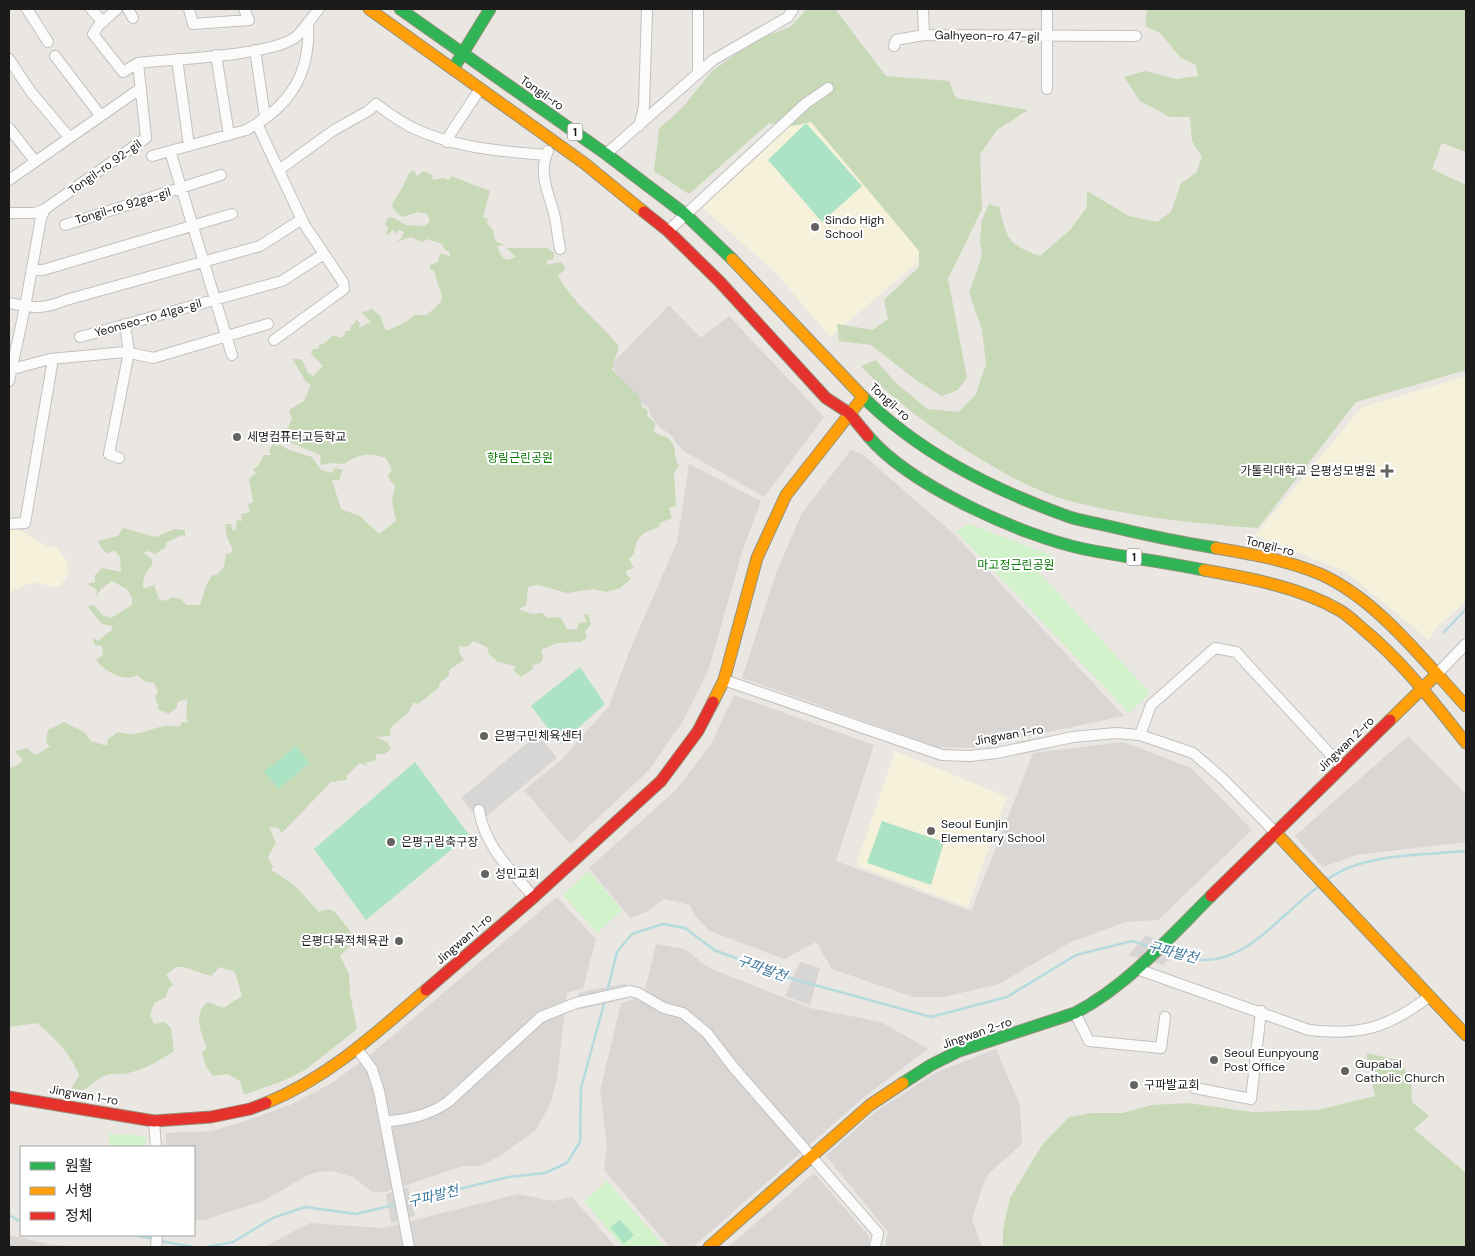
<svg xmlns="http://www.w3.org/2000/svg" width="1475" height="1256" viewBox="0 0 1475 1256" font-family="'DM Sans','Noto Sans KR',sans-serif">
	<rect width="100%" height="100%" fill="#eae6e2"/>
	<path fill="#d9d6d4" d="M669 305 701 338 729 316 824 417 764 497 682 450 669 433 660 428 651 416 649 408 639 401 611 365Z
		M851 450 862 454 954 534 1124 716 972 748 937 747 742 678 776 573 802 513Z
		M689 464 761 501 743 549 708 671 683 721 649 770 570 844 524 790 562 759 609 706 630 650 677 542Z
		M734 695 874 745 836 861 971 911 1033 753 1123 742 1191 768 1252 830 1158 920 1125 922 1069 943 999 984 944 997H913L832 969 816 942 784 959 710 931 695 916 690 905 664 899 646 912 630 918 589 868 676 790 711 744Z
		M1408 736 1466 794V842L1356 855 1323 867 1295 836Z
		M557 897 596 939 583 988 567 993 557 1078 551 1102 536 1130 500 1156 480 1166H463L386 1192H373L353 1177 332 1171 318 1172 306 1176 263 1201 204 1220H194V1147H166V1133L212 1131 254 1118 292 1104 330 1084 365 1059Z
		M656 944 685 949 709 968 810 1008 881 1022 928 1049 864 1097 693 1247H670L604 1170 607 1145 600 1091 621 1003 635 999 642 1002Z
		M996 1049 1020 1105 1022 1144 989 1173 983 1185 972 1219 982 1247H885L888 1232 826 1156 875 1112 937 1072Z
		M814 1173 869 1236V1247H728Z
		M518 1194 553 1201 572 1197 616 1247H264L310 1223 382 1228Z
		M9 1235 48 1244 82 1247H9Z"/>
	<path fill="#f6f1db" d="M805 111 924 247 923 258 830 337 777 274 702 207Z
		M1466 376V601L1437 627 1429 640 1346 572 1255 535 1362 407Z
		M9 530H20L48 547H56L67 561 68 568 69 573 60 586 53 587 38 583 27 584 9 593Z
		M895 751 1007 797 968 907 856 865Z"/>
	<path fill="#d8d6d4" d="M538 734 557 758 481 821 461 798Z"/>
	<path fill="#c7d9b6" d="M807 9H835L886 76 949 81 956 98 1028 110 997 130 980 154 982 209 948 279 967 378 958 390 942 396 916 380 871 345 839 341 837 324 873 330 888 319 884 300 919 267V251L811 122 793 126 769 123 689 194 654 171 659 129 684 106 711 72 755 40 790 27Z
		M1147 9H1466V152L1442 143 1432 169 1466 185V370L1356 402 1258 528C1198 524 1124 516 1066 500 1008 484 901 411 861 366L876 360 895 382 927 409 959 412 976 394 986 364 982 329 969 293 982 256 980 241 982 220 989 204 999 207C1008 240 1006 243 1040 256L1070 230 1087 207V191L1129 216 1157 222 1171 212 1181 183 1196 173 1202 157 1192 141 1190 117H1170L1140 101 1124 77 1145 71 1177 79 1198 76 1196 65 1180 57 1160 33 1145 26Z
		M413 170 417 176 424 171 432 175 433 180 443 178 449 180 451 176 490 191 483 217 488 219 487 223 493 230 495 241 504 245 497 246 500 254 506 260 516 257 506 248H547L554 253 553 260H548L546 265 561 262 566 268 558 276C574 304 599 322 619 346L612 369 638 395 642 407 647 410 648 417 656 424 653 431C658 436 666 435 671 441 677 448 673 458 679 465L674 473 676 506 669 508 672 518 660 523 659 527C642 533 636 536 634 554L629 559 634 568 627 570 626 574 631 579 620 588 607 592 593 589 567 593 539 585 528 587 526 606 518 609 532 614 542 613 548 618 560 617 567 629 577 630 579 623 587 622 583 615 588 614 591 624 585 631 587 638 580 642 557 643 541 650 543 657 541 663 532 665 533 669 521 677 514 671 515 666 498 662 489 654 487 647 473 641 468 647 459 646V652L464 660 449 670V675L440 683 438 688 418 704 414 702 407 714 391 727 390 736 376 737 388 743 391 749 385 754H376V760L365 763 368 766 360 763 346 776 347 780 331 782 282 833 278 828 269 827 276 843 268 857 273 867 271 870 294 885 319 912 328 909 335 912 356 939 340 956 349 974 350 994 357 1029 305 1070 285 1080 244 1095 240 1081 228 1074 213 1076 206 1066 202 1053 207 1047C200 1032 193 1013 208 1002L223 1008 242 996 235 972 220 967 211 976 183 967H176L166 975 173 985 168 989 166 997 154 1003 150 1016 154 1024 164 1022 171 1028 174 1051C160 1060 144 1070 128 1073 121 1075 111 1072 104 1076 90 1083 90 1091 70 1092L79 1075C70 1053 55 1038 37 1023L9 1027V768L18 765 23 760 15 751 27 748 35 755 50 747 46 742 48 730 64 722 84 732 91 741 107 746 108 739 118 732C144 740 156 721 179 727L182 722H188C184 714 188 708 187 699L177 702V707L169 714 158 709V704L155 698 158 691 154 683 144 681 137 675C125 683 104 671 96 660L103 655 102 646 95 645 92 637 98 641 112 630V626L102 624 87 606 94 605 102 615 111 618 132 605V597L127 589 112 581 101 589 96 597 97 590 87 584 95 582V575L102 568 121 572 120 557 114 550 108 554 101 548 98 541 118 536 123 528 155 537 175 529 185 530V537L182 535 165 543 167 546 155 554 148 551 143 553 152 559V566C144 572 143 579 143 589L154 585 159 599 166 601 172 597 181 599 186 605H200C205 593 204 584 214 574L217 575 224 567 226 553 229 554 233 550 227 537 225 524H231L233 531 236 529 237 520 242 521 241 514 250 512 248 504 253 502 249 479 256 473 253 469 258 466 264 455H271L269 450 273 444 277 446 279 444 289 450 312 457 321 470 332 473 335 468 343 470 339 480H332L341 509 360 516 379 534 396 521 392 501 395 485 390 481 388 476 392 470 386 458C370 452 358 454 344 464L332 463 321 465 320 455 278 437 277 432 280 430 285 434 292 419 289 410 304 401 311 385 306 382 292 358 303 360 301 362H303L308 373 313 376 323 366 311 354 313 349H319V345L325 343 333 335 341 338 345 335V331H350L351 326 357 320 360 323 359 328 371 322 361 312 369 311 371 308 380 316 386 331 406 322 414 315H427L441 302C444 291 435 283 435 272L429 268 432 264 438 262 440 253 450 256V252L445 250 442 244 428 239 423 242 411 237 394 243 401 239 404 232 399 229 397 234 393 230 386 236 388 228 385 224 387 219 392 217 406 225 425 226 430 221 427 214 418 212 403 217C384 205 395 202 402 188 406 181 406 176 413 170Z
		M1366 1053 1399 1060 1411 1080 1412 1102 1429 1116 1414 1129 1466 1173V1247H1003V1230L1010 1198 1042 1145 1069 1117 1092 1113H1123L1152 1105 1187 1103 1253 1112 1318 1110 1375 1096Z"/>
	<path fill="#d1f2cb" d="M969 524 1055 557 1036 569 1150 693 1129 713 956 531Z
		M589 871 622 910 597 933 563 895Z
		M109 1134 146 1136 145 1147H109Z
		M607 1181 665 1247H623L584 1201Z"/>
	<path fill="#ace3c4" d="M806 123 862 186 822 222 768 160Z
		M580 667 605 704 560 744 531 706Z
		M296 746 309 763 279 789 264 772Z
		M415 762 469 835 366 920 314 849Z
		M882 821 944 842 931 885 867 863Z
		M620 1220 634 1235 624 1244 610 1227Z"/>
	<path fill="#d7d6d4" d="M1146 935 1180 949 1163 965 1128 955Z
		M800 962 820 968 810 1005 785 996Z
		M626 983V999L578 1010V993Z
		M408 1187 415 1216 391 1223 386 1194Z"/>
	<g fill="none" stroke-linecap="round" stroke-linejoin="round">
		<path stroke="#b5dbde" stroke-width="2.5" d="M1444 632 1466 609
			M1328 879C1364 853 1423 855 1466 851
			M1165 951C1177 954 1190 959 1202 960 1247 963 1284 911 1318 887
			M607 992 617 952 632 934 663 924 685 928 714 950 793 979 931 1017 1007 997 1076 955 1132 941 1152 947
			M403 1203 508 1177 545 1173 567 1163 580 1142 581 1088 605 1000
			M9 1215 21 1222
			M132 1235 155 1239
			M160 1241 193 1247
			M207 1247 233 1242 273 1218 305 1207 356 1214 398 1204"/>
		<defs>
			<path id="street" d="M27 9 48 42
				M91 9 103 22
				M117 9 99 25 93 34 123 72 138 63C171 59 275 56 297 36 305 28 312 17 319 9
				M128 9 133 18
				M189 9 193 24 249 20 244 9
				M698 9V74
				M923 9 924 35
				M1047 9V89
				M894 46 896 40 924 35 1136 36
				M255 50 265 117
				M216 55 229 135
				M55 56 100 115
				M9 59 31 92 69 137
				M177 59 189 146
				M257 124 304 224 343 282 344 289 274 340
				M639 126 644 107 647 9
				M9 128 35 161
				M447 142 449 136 480 89
				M170 151 232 355
				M548 151C537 175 550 194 555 218 557 228 558 239 560 249
				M606 154 713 60 788 17 793 9
				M152 156 246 130C291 106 311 73 308 22
				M279 170 334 130 368 111 376 104C387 112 399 121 411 127 454 148 499 151 546 155
				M9 180 141 88
				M9 213H35L45 209
				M65 225 221 175
				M668 231 805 104 828 88
				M32 270H43L232 214
				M9 303C33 308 42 310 66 300L260 246 302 219
				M80 337 282 281 324 254
				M9 370 50 359 126 352 153 358 268 324
				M9 381 25 307 41 218 45 209 146 138 138 63
				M119 458 109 454 129 352 125 324
				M9 524 25 523 52 365 50 359
				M1436 675 1466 644
				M724 680 942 755 970 756 997 753 1073 737 1116 733 1140 735 1193 753 1222 778 1275 832
				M1140 735 1151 705 1215 648 1236 652 1342 767
				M479 810C484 845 511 871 534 897
				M1137 969 1309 1030C1360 1036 1388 1028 1430 996
				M1075 1013 1089 1041 1161 1048 1165 1017
				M357 1049 372 1069 379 1091 409 1247
				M1195 1088 1251 1099 1261 1011
				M154 1121 156 1147
				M385 1122C408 1119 428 1116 448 1102L541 1017 576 1003 630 991 638 993 664 1008 683 1013 707 1033 734 1068 878 1233 875 1247
				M156 1247 157 1235"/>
			<path id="fast" d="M400 9 606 154 685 214 732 259
				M453 69 490 9
				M862 396C918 452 990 488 1064 515 1076 520 1091 522 1104 525 1141 534 1179 542 1216 548
				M868 436C909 485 1022 536 1084 549 1124 557 1164 562 1204 570
				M903 1083 931 1065 959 1051 1075 1013C1128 985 1169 938 1211 896"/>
			<path id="slow" d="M369 9 584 163 644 212
				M732 259 862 396
				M1216 548C1251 554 1287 560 1320 574 1377 599 1424 661 1466 706
				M1204 570C1249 578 1299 587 1339 610 1348 615 1356 623 1363 629 1403 662 1434 703 1466 743
				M713 702 724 680 757 558 786 495 863 397
				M1390 720 1436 675
				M1275 832 1466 1035
				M266 1103C328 1078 376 1033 426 990
				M709 1247 870 1105 903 1083"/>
			<path id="jam" d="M644 212 668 231 719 281 826 398 849 413 868 436
				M1211 896 1390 720
				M426 990 534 897 661 781 698 731 713 702
				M9 1097 154 1121 211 1117 250 1109 266 1103"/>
		</defs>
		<use href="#street" stroke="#c2c1bf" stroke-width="12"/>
		<use href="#fast" stroke="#94927b" stroke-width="13"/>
		<use href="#slow" stroke="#94927b" stroke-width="13"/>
		<use href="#jam" stroke="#94927b" stroke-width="13"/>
		<use href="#street" stroke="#fcfbfb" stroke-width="10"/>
		<use href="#fast" stroke="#30b455" stroke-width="11"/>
		<use href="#slow" stroke="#ff9f0a" stroke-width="11"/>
		<use href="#jam" stroke="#e5322d" stroke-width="11"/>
	</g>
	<g fill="#636261" stroke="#fff" stroke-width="2">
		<circle cx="815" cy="227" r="5"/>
		<circle cx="237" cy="437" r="5"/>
		<path d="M1384.5 463.5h5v5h5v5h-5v5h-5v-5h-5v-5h5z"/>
		<circle cx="484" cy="736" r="5"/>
		<circle cx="931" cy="831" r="5"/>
		<circle cx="391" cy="842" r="5"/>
		<circle cx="485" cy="874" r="5"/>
		<circle cx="399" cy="941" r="5"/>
		<circle cx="1214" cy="1060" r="5"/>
		<circle cx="1345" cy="1071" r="5"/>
		<circle cx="1134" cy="1085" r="5"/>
	</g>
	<g text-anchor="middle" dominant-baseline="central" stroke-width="4" stroke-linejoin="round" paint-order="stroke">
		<g fill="#fff" stroke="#5f5f5f" stroke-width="1">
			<rect x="567.5" y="123.5" width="15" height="17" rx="4"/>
			<rect x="1126.5" y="548.5" width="15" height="17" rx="4"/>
		</g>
		<g font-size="11" font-weight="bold" fill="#1b1b1b">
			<text x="575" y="132">1</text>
			<text x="1134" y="557">1</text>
		</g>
		<g font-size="12" fill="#1b1b1b" stroke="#fff">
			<text transform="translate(987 36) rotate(1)">Galhyeon-ro 47-gil</text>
			<text transform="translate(542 93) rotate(35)">Tongil-ro</text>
			<text transform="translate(105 167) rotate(-35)">Tongil-ro 92-gil</text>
			<text transform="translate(123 206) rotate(-17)">Tongil-ro 92ga-gil</text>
			<text transform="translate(148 318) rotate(-16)">Yeonseo-ro 41ga-gil</text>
			<text transform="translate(890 402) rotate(42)">Tongil-ro</text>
			<text transform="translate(1270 546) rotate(14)">Tongil-ro</text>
			<text transform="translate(1009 735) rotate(-10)">Jingwan 1-ro</text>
			<text transform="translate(1346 744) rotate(-44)">Jingwan 2-ro</text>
			<text transform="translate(464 939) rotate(-41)">Jingwan 1-ro</text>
			<text transform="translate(977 1033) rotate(-19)">Jingwan 2-ro</text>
			<text transform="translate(84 1095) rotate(10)">Jingwan 1-ro</text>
		</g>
		<g font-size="12" fill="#1b1b1b" stroke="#fff" text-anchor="start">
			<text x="825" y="220">Sindo High<tspan x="825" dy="14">School</tspan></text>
			<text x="247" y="437">세명컴퓨터고등학교</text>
			<text x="1376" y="471" text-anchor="end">가톨릭대학교 은평성모병원</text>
			<text x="494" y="736">은평구민체육센터</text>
			<text x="941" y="824">Seoul Eunjin<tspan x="941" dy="14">Elementary School</tspan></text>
			<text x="401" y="842">은평구립축구장</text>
			<text x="495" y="874">성민교회</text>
			<text x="389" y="941" text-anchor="end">은평다목적체육관</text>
			<text x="1224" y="1053">Seoul Eunpyoung<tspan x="1224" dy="14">Post Office</tspan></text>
			<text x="1355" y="1064">Gupabal<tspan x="1355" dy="14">Catholic Church</tspan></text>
			<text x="1144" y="1085">구파발교회</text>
		</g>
		<g font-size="12" fill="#0c7a07" stroke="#fff">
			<text x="520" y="458">향림근린공원</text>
			<text x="1016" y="565">마고정근린공원</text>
		</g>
		<g font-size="14" font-style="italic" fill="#40799c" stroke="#fff">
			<text transform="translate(1173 952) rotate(14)">구파발천</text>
			<text transform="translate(762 968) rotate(20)">구파발천</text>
			<text transform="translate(433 1196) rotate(-14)">구파발천</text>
		</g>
	</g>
	<rect width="1475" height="1256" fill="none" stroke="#1b1b1b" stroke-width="20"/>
	<rect x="20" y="1146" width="175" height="90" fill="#ffffff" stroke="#a4a4a4"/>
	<rect x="30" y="1162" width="25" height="8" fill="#30b455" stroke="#a4a4a4"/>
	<text x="65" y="1171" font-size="15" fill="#1b1b1b">원활</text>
	<rect x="30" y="1187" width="25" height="8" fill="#ff9f0a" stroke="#a4a4a4"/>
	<text x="65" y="1196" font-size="15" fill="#1b1b1b">서행</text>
	<rect x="30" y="1212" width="25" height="8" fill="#e5322d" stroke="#a4a4a4"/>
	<text x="65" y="1221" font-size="15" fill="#1b1b1b">정체</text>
</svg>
